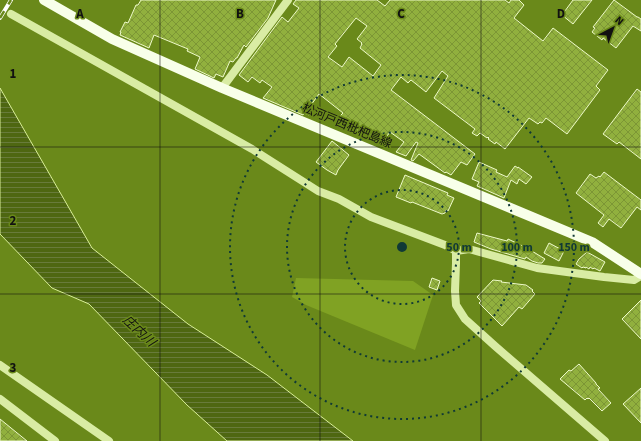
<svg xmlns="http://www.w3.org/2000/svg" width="641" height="441" viewBox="0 0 641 441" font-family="'Source Sans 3','Noto Sans JP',sans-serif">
	<defs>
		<pattern id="water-rules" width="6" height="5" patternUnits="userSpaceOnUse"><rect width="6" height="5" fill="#4e6711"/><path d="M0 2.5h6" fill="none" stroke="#687b3b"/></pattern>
		<pattern id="building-cross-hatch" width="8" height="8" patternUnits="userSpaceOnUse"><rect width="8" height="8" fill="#91b03e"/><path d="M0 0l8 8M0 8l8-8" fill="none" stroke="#7c9635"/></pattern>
	</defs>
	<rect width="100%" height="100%" fill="#6a891a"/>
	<path fill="#80a223" d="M296 278 413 281 433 295 415 350 306 305 292 297Z"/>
	<path fill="url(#water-rules)" stroke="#d9ef96" d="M0 88 92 248 188 324 267 375 353 441H227L187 405 89 304 52 288 0 234Z"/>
	<path fill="url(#building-cross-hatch)" stroke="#edf9c9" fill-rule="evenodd" d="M141 0H276L268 18 246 47 244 45 237 58H236L233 62 230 61 223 77 216 74 214 78 195 69 200 57 187 51 188 49 154 35 149 48 120 35 121 32H120L125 22 128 23 136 5H138Z
		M296 0H377L385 6 390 0H505L509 3 511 0H519L524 5 514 18 543 41 553 28 608 70 596 86 600 90 567 134 546 118 542 123 540 122 538 124 529 118 505 149 496 142 495 144 488 139 489 138 488 137 487 138 480 133 477 136 472 133 475 129 434 98 448 76 442 71 426 92 411 80 408 83 401 77 391 90 475 154 467 165 461 162 451 175 446 172 445 173 419 154 413 161 411 160 418 143 416 142 406 156 396 152 404 142 390 132 382 143 370 134 369 136 353 128 352 130 345 124 347 121 340 116 343 113 319 94 311 105 314 108 309 115 304 113 303 115 263 98 272 87 262 80 260 83 252 77 248 82 239 75 282 17 288 22 299 8 293 4ZM356 18 367 26 357 39 362 43 361 44H362L360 48 381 65 373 76 349 57 342 67 328 57 337 46 335 44Z
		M573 0H592L573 24 562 15Z
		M614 0 637 17H638L641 19V31L633 26 616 48 603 38 602 40 592 32 595 28 593 27Z
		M637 89 641 92V159L619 142 617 144 603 134Z
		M332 141 349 155 338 170 336 175 327 170 316 162Z
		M479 162 497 170 496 172 507 177 515 166 518 168V167L532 177 526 184 519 179 517 184 511 180 504 198 477 186 479 182 472 179Z
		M604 172 641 200V210L637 207 621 228 609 219 603 227 598 223 604 215 576 193 590 174 596 178 599 176 600 177Z
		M405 175 448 193 447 195 454 198 448 211 446 210 445 213 442 214 412 202 411 203 396 197Z
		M477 233 507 241 508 239 527 248 545 259 542 263H538L532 261 526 257 525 259 491 249 474 242Z
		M549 243 564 251 559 261 544 253Z
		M587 252 605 262 600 271 594 268 593 269 590 267 589 269 586 267V268L583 267 582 268 576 264 579 259Z
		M432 278 440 281 437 290 429 287Z
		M493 280 502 281 501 282 526 285 533 290 532 291 535 294 522 309 519 307 502 326 479 303 481 301 477 297Z
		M641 300V339L622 319Z
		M579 364 596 383V384L600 388 598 389 611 403 602 411 589 398 588 399 587 398 585 400 560 379 569 370 571 371Z
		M641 388V423L623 404Z
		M0 419 27 441H0Z"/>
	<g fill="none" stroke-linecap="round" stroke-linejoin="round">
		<path stroke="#d9eca4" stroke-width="8" d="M11 14 252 149 318 191 339 199 371 217 445 245 456 251V263L455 291 456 305 465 319 495 346 605 441
			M222 88 288 0
			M456 251 469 249 537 268 604 277 634 280 641 276
			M0 365 109 441
			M0 399 55 441"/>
		<path stroke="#f8ffe9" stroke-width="10" d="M44 0 112 39 222 88 592 242 641 274"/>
		<defs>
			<path id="rail" d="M0 18 11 0"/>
		</defs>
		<use href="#rail" stroke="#fff" stroke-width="4"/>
		<use href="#rail" stroke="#6a891a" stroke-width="2.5" stroke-dasharray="8" stroke-linecap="butt"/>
	</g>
	<path fill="none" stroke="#111" stroke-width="1" stroke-opacity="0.55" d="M160 0V441M320 0V441M481 0V441M0 147H641M0 294H641"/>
	<g fill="none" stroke="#103936" stroke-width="2" stroke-dasharray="2 4">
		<circle cx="402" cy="247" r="57"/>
		<circle cx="402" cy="247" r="115"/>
		<circle cx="402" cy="247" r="172"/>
	</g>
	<g text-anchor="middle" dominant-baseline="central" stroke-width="3" stroke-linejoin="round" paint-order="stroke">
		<g font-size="12" fill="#111" stroke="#6a891a">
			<text transform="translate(347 126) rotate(23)">松河戸西枇杷島線</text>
		</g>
		<g font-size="13" font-style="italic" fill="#111" stroke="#6a891a">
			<text transform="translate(139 331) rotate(43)">庄内川</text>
		</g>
	</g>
	<g font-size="13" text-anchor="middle" font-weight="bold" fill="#111" stroke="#6a891a" stroke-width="3" stroke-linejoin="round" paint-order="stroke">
		<text x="80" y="18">A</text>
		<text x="240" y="18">B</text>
		<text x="401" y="18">C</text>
		<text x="561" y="18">D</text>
		<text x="13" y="78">1</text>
		<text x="13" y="225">2</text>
		<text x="13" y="372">3</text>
	</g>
	<circle cx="402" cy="247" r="6" fill="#103936" stroke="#6a891a" stroke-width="2"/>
	<g font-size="12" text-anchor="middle" font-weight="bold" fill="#103936" stroke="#6a891a" stroke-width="3" stroke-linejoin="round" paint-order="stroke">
		<text x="459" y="251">50 m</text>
		<text x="517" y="251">100 m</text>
		<text x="574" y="251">150 m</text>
	</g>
	<g transform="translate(613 28) rotate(41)" stroke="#6a891a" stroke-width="3" paint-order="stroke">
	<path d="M0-3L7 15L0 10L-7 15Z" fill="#111111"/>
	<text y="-6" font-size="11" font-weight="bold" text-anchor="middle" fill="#111111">N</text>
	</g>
</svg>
